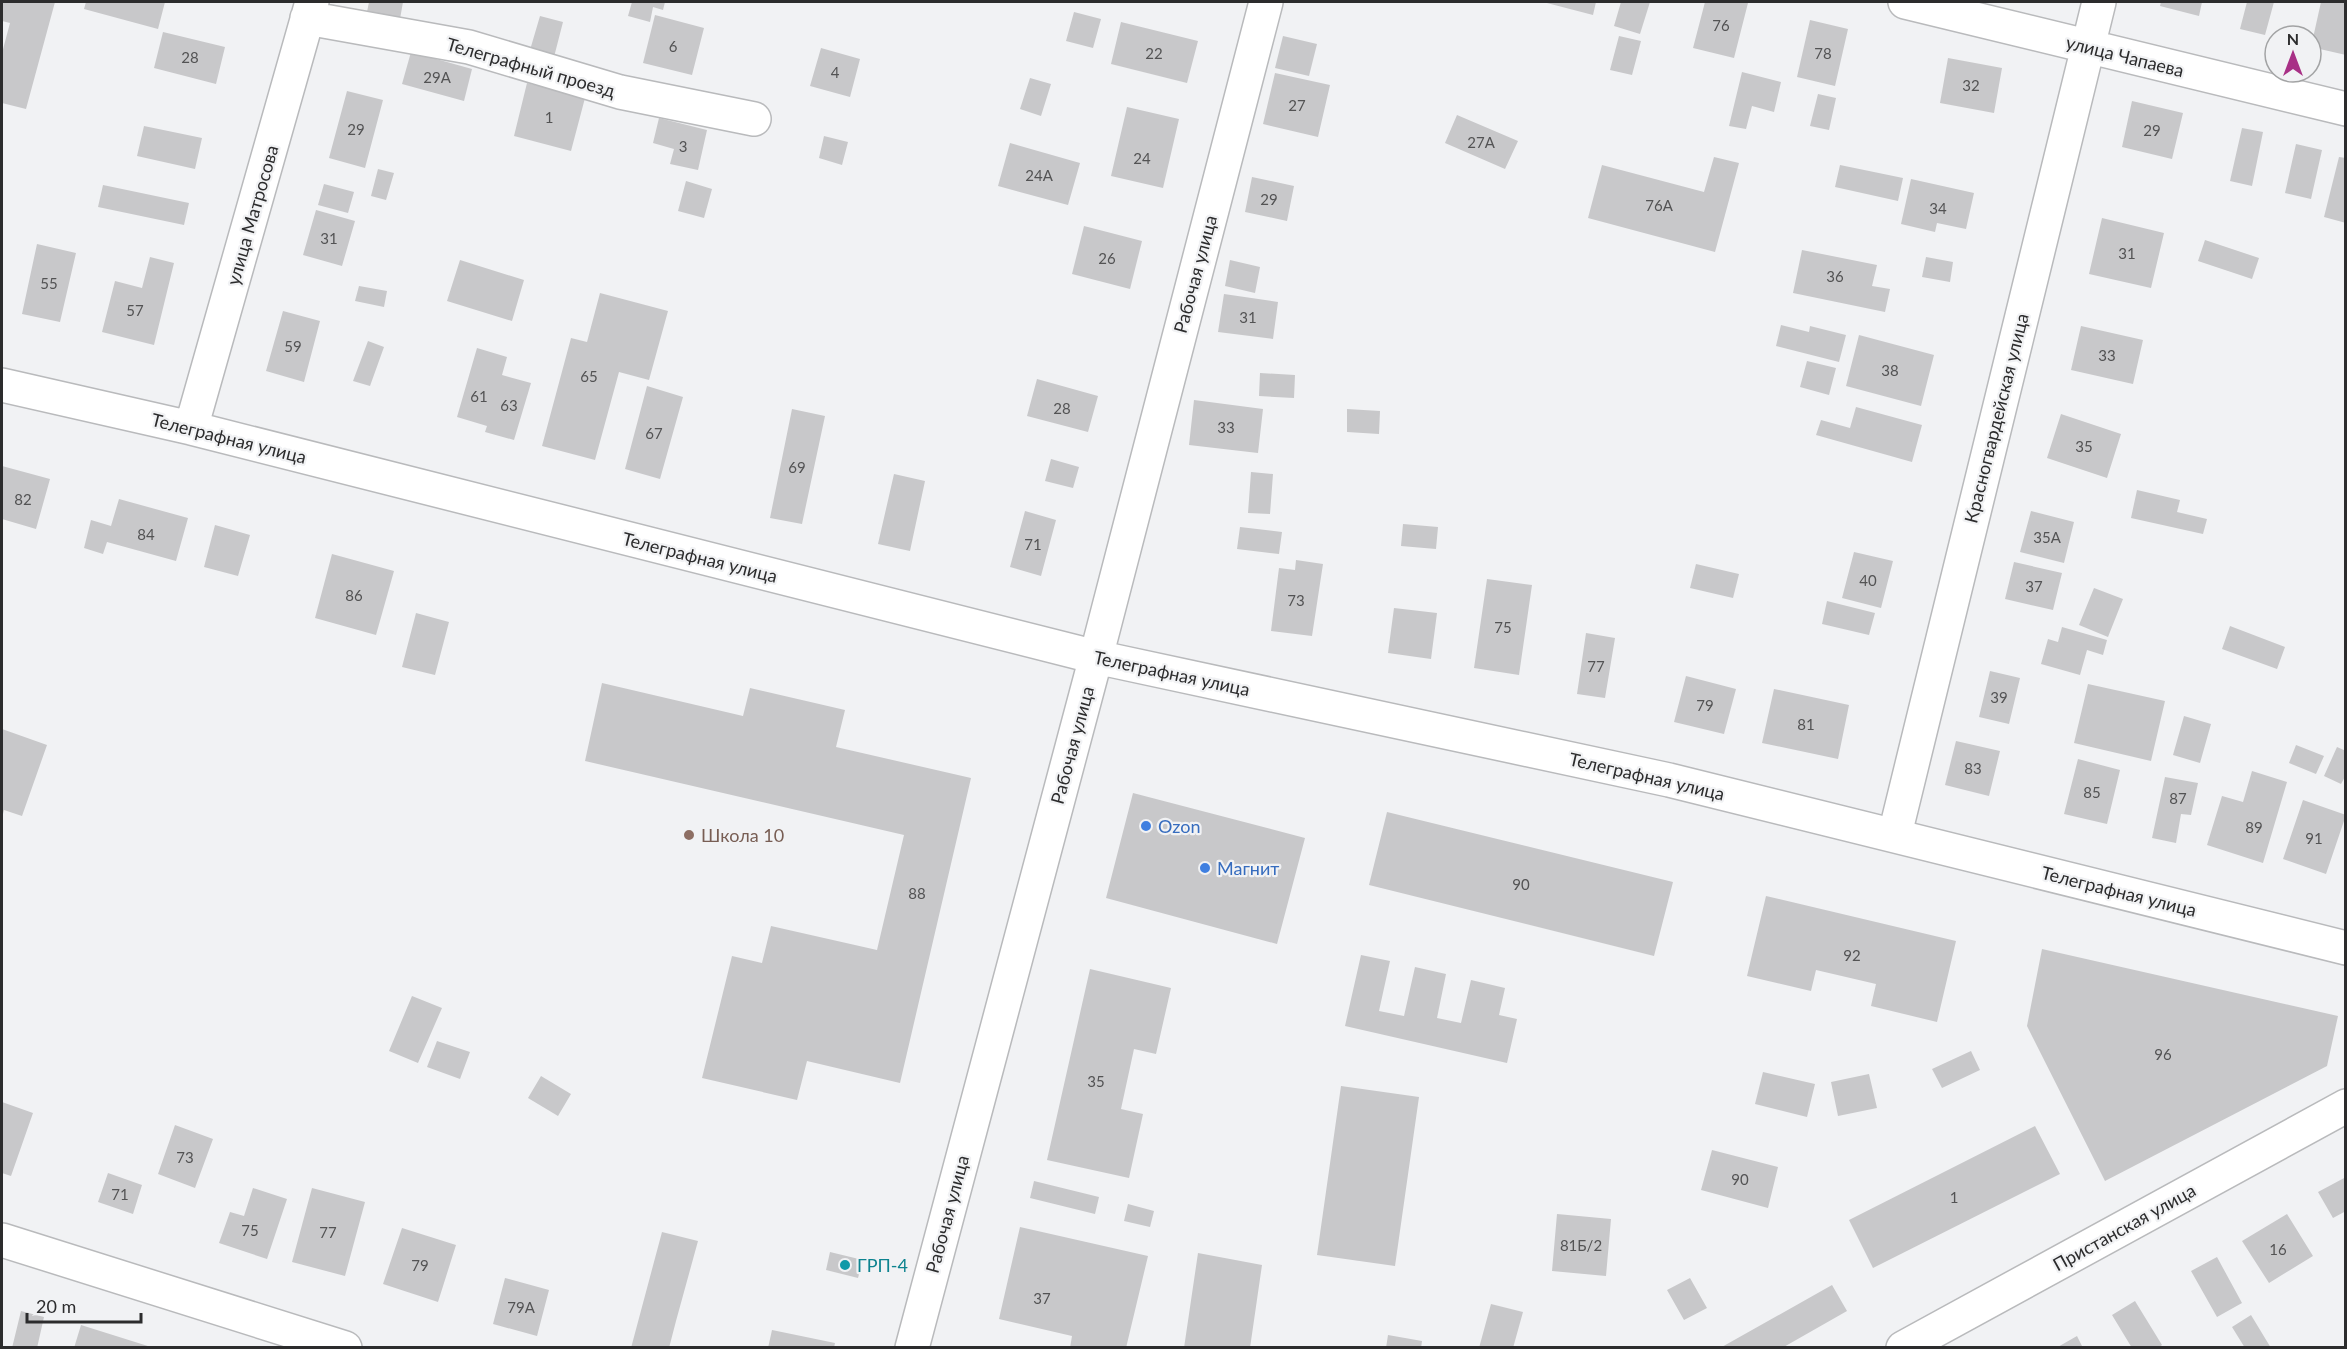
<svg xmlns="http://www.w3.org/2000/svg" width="2347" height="1349" viewBox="0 0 2347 1349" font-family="Lato,sans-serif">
	<rect width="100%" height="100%" fill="#f1f2f4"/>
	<path fill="#c8c8ca" d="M2 2H55L26 109 2 103V53L10 23 2 21Z
		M86 2H165L158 29 84 9Z
		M369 2H403L400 19 367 12Z
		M632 2H665L663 10 653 7 650 22 628 16Z
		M1543 2H1596L1593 15Z
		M1621 2H1650L1640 34 1614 26Z
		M1705 2 1748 3 1734 58 1693 48Z
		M2161 2H2202L2199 16 2160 6Z
		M2247 2H2274L2265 35 2240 29Z
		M2321 2H2346V55L2311 47Z
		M1074 12 1101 19 1093 48 1066 41Z
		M655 15 704 28 692 75 643 63Z
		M540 16 563 22 554 57 530 50Z
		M1810 20 1848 29 1835 86 1797 77Z
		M1121 22 1198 41 1187 83 1111 64Z
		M163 32 225 47 216 84 154 68Z
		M1283 36 1317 44 1309 76 1275 68Z
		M1619 36 1641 41 1632 75 1610 70Z
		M821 48 860 59 850 97 810 86Z
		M411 52 472 69 464 101 402 84Z
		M1948 58 2002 68 1994 113 1940 103Z
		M1742 72 1781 82 1774 112 1752 106 1746 129 1729 126Z
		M1275 73 1330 85 1318 137 1263 124Z
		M1030 78 1051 84 1041 116 1020 109Z
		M527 83 585 98 571 151 514 136Z
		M347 91 383 100 365 168 329 158Z
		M1818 94 1836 98 1829 130 1810 126Z
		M2132 101 2183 113 2172 159 2122 147Z
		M1127 107 1179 119 1163 188 1111 176Z
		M1457 115 1518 141 1505 169 1445 143Z
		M659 118 707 130 698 170 670 164 674 149 653 143Z
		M144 126 202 138 195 169 137 156Z
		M2242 128 2263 132 2252 186 2230 181Z
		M824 136 848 142 842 165 819 158Z
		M1010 143 1080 163 1068 205 998 186Z
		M2296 144 2322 150 2311 199 2285 193Z
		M1714 157 1739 163 1715 252 1588 218 1602 165 1704 192Z
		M2339 157 2346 158V223L2324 217Z
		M1840 165 1903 178 1898 201 1835 187Z
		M378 169 394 173 386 200 371 196Z
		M1252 177 1294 186 1287 221 1245 212Z
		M1911 179 1974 193 1966 229 1937 223 1935 232 1901 224Z
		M686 181 712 189 704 218 678 211Z
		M324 184 354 192 348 213 318 205Z
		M103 185 189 203 184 225 98 207Z
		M316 210 355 221 342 266 303 255Z
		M2102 218 2164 233 2151 288 2089 274Z
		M1084 226 1142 241 1130 289 1072 274Z
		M2205 240 2259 258 2252 279 2198 261Z
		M37 244 76 253 60 322 22 314Z
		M1802 250 1877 265 1872 286 1890 289 1885 312 1793 293Z
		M150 257 174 263 154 345 102 332 115 281 142 288Z
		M1926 257 1953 262 1950 282 1922 277Z
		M460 260 524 280 512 321 447 301Z
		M1230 260 1260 267 1255 293 1225 286Z
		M359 286 387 291 384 307 355 301Z
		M600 293 668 311 649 380 619 372 595 460 542 446 571 338 587 342Z
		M1224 294 1278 302 1273 339 1218 332Z
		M283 311 320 321 304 382 266 371Z
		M1781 325 1809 332 1810 326 1846 335 1839 362 1776 346Z
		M2081 326 2143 340 2133 384 2071 370Z
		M1859 335 1934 355 1921 406 1846 386Z
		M368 341 384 347 370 386 353 381Z
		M477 348 507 357 502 375 531 383 514 440 485 432 487 426 457 417Z
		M1807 361 1836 368 1829 395 1800 387Z
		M1260 373 1295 375 1294 398 1259 396Z
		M1037 379 1098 396 1088 432 1027 416Z
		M647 386 683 397 660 479 625 469Z
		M1194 400 1263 409 1258 453 1189 445Z
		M1856 407 1922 425 1912 462 1816 435 1821 420 1850 428Z
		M792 409 825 416 802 524 770 518Z
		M1347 409 1380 411 1379 434 1347 432Z
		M2061 414 2121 434 2107 478 2047 458Z
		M1051 459 1079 467 1073 488 1045 481Z
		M2 466 50 479 36 529 2 519Z
		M1251 472 1273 474 1270 514 1248 513Z
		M894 474 925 481 910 551 878 544Z
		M2137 490 2180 500 2177 512 2207 519 2203 534 2131 518Z
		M119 499 188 518 176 561 107 542 103 554 84 548 91 520 111 526Z
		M1025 511 1056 520 1041 576 1010 567Z
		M2031 511 2074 522 2064 563 2020 552Z
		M1403 524 1438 527 1436 549 1401 546Z
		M215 525 250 535 238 576 204 567Z
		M1240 527 1282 532 1279 554 1237 549Z
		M1854 552 1893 561 1881 608 1842 598Z
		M332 554 394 571 376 635 315 618Z
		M1296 560 1323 564 1312 636 1271 631 1279 568 1295 570Z
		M2014 562 2062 573 2053 610 2005 599Z
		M1696 564 1739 574 1733 598 1690 588Z
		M1487 579 1532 585 1519 675 1474 668Z
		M2094 588 2123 599 2108 637 2079 625Z
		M1827 601 1875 613 1869 635 1822 624Z
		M1394 608 1437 613 1431 659 1388 653Z
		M416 613 449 622 435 675 402 667Z
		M2230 626 2285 647 2277 669 2222 649Z
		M2062 627 2107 640 2103 655 2087 650 2080 675 2041 664 2048 639 2058 642Z
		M1586 633 1615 638 1605 698 1577 694Z
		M1990 671 2020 678 2009 724 1979 717Z
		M1686 676 1736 689 1724 734 1674 722Z
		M602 683 743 716 750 688 845 710 836 747 971 778 900 1083 807 1061 797 1100 702 1078 732 956 762 963 771 926 877 950 904 835 585 761Z
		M2088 684 2165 701 2151 761 2074 743Z
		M1774 689 1849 705 1838 759 1762 743Z
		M2184 716 2211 724 2200 763 2173 755Z
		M2 729 47 745 22 816 4 810 2 818Z
		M1956 741 2000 751 1989 796 1945 785Z
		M2296 745 2324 756 2316 774 2289 763Z
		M2337 747 2346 751V775L2341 784 2324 776Z
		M2078 759 2120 770 2107 824 2064 814Z
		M2252 771 2287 782 2263 863 2207 845 2222 796 2243 802Z
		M2165 777 2198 783 2191 815 2181 814 2176 843 2152 838Z
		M1133 793 1305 838 1277 944 1106 898Z
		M2303 800 2346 815 2326 874 2283 859Z
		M1387 812 1673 882 1654 956 1369 885Z
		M1766 896 1956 941 1937 1022 1871 1006 1876 984 1816 970 1811 991 1747 976Z
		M2042 949 2338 1016 2327 1066 2105 1181 2027 1026Z
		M1361 955 1390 961 1379 1011 1404 1016 1415 967 1446 974 1437 1018 1461 1023 1471 980 1505 988 1499 1015 1517 1019 1507 1063 1345 1026Z
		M1090 969 1171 988 1156 1054 1134 1049 1121 1109 1143 1114 1129 1178 1047 1160Z
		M412 996 442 1008 418 1063 389 1051Z
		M437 1041 470 1052 460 1079 427 1067Z
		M1971 1051 1980 1070 1942 1088 1932 1069Z
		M1763 1072 1815 1084 1807 1117 1755 1104Z
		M1869 1074 1877 1108 1838 1116 1831 1082Z
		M541 1076 571 1094 558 1116 528 1098Z
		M1341 1086 1419 1097 1395 1266 1317 1255Z
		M2 1102 33 1113 11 1176 2 1173Z
		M175 1125 213 1139 195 1188 158 1174Z
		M2035 1126 2060 1174 1873 1268 1849 1220Z
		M1712 1150 1778 1167 1768 1208 1701 1190Z
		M108 1173 142 1185 133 1214 98 1202Z
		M2346 1177V1211L2333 1218 2318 1192Z
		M1034 1181 1099 1197 1095 1214 1030 1198Z
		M253 1188 287 1199 267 1259 219 1243 230 1212 244 1216Z
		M312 1188 365 1202 345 1276 292 1262Z
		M1128 1204 1154 1211 1150 1227 1124 1221Z
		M1557 1214 1611 1219 1606 1276 1552 1271Z
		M2287 1214 2313 1256 2269 1283 2242 1241Z
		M1020 1227 1148 1256 1126 1348H1070L1072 1336 999 1319Z
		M402 1228 456 1245 438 1302 383 1284Z
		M662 1232 698 1241 676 1321 669 1348H631Z
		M830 1252 863 1260 858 1278 826 1270Z
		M1198 1253 1262 1265 1250 1348H1184Z
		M2217 1257 2242 1303 2217 1317 2191 1271Z
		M505 1278 549 1290 537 1336 493 1324Z
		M1690 1278 1707 1308 1684 1320 1667 1290Z
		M1832 1285 1847 1311 1782 1348H1720Z
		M2135 1301 2162 1345 2158 1348H2132L2112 1315Z
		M1491 1304 1523 1312 1513 1348H1479Z
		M21 1311 44 1317 37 1348H12Z
		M2251 1315 2271 1348H2245L2232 1327Z
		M81 1325 151 1347V1348H74Z
		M772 1330 835 1343 834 1348H768Z
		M1388 1335 1422 1341 1421 1348H1386Z
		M2077 1336 2083 1348H2056Z"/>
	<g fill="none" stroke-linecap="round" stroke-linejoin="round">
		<defs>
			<path id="minor" d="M1905 2 2346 109
				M307 18 469 47 620 92 754 119
				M2 385 191 428 1096 657 1266 2
				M191 428 312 2
				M1895 834 2099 2
				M2 1240 345 1348
				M1903 1348 2346 1106"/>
			<path id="tertiary" d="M912 1348 1096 657 1669 780 2346 948"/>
		</defs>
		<use href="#minor" stroke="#b9babc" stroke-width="36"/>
		<use href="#tertiary" stroke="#b9babc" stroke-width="36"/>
		<use href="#minor" stroke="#fff" stroke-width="33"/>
		<use href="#tertiary" stroke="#fff" stroke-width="33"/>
	</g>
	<g fill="#3f7fe0" stroke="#f1f2f4" stroke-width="2">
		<circle cx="1146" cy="826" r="6"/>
		<circle cx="1205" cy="868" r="6"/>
	</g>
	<circle fill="#8d6e63" stroke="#f1f2f4" stroke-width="2" cx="689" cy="835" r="6"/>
	<circle fill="#0f9aa8" stroke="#f1f2f4" stroke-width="2" cx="845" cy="1265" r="6"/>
	<g text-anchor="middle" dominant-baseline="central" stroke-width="4.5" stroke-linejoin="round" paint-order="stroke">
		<g font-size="15" fill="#535354">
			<text x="1721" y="25">76</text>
			<text x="673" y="46">6</text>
			<text x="1154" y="53">22</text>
			<text x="1823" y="53">78</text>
			<text x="190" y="57">28</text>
			<text x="835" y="72">4</text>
			<text x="437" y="77">29А</text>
			<text x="1971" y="85">32</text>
			<text x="1297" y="105">27</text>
			<text x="549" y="117">1</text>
			<text x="356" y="129">29</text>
			<text x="2152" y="130">29</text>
			<text x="1481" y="142">27А</text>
			<text x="683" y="146">3</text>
			<text x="1142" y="158">24</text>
			<text x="1039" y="175">24А</text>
			<text x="1269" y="199">29</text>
			<text x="1659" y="205">76А</text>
			<text x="1938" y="208">34</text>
			<text x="329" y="238">31</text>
			<text x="2127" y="253">31</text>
			<text x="1107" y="258">26</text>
			<text x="1835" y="276">36</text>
			<text x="49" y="283">55</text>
			<text x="135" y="310">57</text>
			<text x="1248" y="317">31</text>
			<text x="293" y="346">59</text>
			<text x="2107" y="355">33</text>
			<text x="1890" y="370">38</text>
			<text x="589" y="376">65</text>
			<text x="479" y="396">61</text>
			<text x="509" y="405">63</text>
			<text x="1062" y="408">28</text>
			<text x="1226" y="427">33</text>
			<text x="654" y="433">67</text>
			<text x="2084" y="446">35</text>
			<text x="797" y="467">69</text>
			<text x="23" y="499">82</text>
			<text x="146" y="534">84</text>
			<text x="2047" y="537">35А</text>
			<text x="1033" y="544">71</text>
			<text x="1868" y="580">40</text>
			<text x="2034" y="586">37</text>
			<text x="354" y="595">86</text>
			<text x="1296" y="600">73</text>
			<text x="1503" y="627">75</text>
			<text x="1596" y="666">77</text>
			<text x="1999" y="697">39</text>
			<text x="1705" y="705">79</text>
			<text x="1806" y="724">81</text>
			<text x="1973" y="768">83</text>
			<text x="2092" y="792">85</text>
			<text x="2178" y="798">87</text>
			<text x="2254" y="827">89</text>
			<text x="2314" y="838">91</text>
			<text x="1521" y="884">90</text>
			<text x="917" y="893">88</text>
			<text x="1852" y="955">92</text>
			<text x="2163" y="1054">96</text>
			<text x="1096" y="1081">35</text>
			<text x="185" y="1157">73</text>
			<text x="1740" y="1179">90</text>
			<text x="120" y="1194">71</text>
			<text x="1954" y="1197">1</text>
			<text x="250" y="1230">75</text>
			<text x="328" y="1232">77</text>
			<text x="1581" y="1245">81Б/2</text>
			<text x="2278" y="1249">16</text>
			<text x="420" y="1265">79</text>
			<text x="1042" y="1298">37</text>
			<text x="521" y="1307">79А</text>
		</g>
		<g font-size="18" fill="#2c2c2d" stroke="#f1f2f4">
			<text transform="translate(2125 56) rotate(14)">улица Чапаева</text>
			<text transform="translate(531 67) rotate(16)">Телеграфный проезд</text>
			<text transform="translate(252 215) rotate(-74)">улица Матросова</text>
			<text transform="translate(1195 274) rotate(-75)">Рабочая улица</text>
			<text transform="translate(1996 418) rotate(-76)">Красногвардейская улица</text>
			<text transform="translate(229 438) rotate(14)">Телеграфная улица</text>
			<text transform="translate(700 557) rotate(14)">Телеграфная улица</text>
			<text transform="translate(1172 673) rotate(12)">Телеграфная улица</text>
			<text transform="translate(1072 745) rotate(-75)">Рабочая улица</text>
			<text transform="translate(1647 776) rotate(13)">Телеграфная улица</text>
			<text transform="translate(2119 891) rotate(14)">Телеграфная улица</text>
			<text transform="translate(947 1214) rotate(-75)">Рабочая улица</text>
			<text transform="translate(2124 1227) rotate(-29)">Пристанская улица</text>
		</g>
		<g font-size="18" fill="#366cbe" stroke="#f1f2f4" text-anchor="start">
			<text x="1158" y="826">Ozon</text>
			<text x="1217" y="868">Магнит</text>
		</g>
		<g font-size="18" fill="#785e54" stroke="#f1f2f4" text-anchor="start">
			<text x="701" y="835">Школа 10</text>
		</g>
		<g font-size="18" fill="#0d838f" stroke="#f1f2f4" text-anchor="start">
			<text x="857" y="1265">ГРП-4</text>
		</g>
	</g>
	<rect width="2347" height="1349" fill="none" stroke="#2c2c2d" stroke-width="6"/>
	<g transform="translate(2293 54)"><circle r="28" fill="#f1f2f4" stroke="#a2a3a4" stroke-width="1.5"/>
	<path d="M0-4.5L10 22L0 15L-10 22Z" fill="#a83086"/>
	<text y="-9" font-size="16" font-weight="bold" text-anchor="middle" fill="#2c2c2d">N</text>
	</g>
	<path d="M27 1313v9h114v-9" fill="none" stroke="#2c2c2d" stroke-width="3"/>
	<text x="36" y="1313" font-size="18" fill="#2c2c2d" stroke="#f1f2f4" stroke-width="4.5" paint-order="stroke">20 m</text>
</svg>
